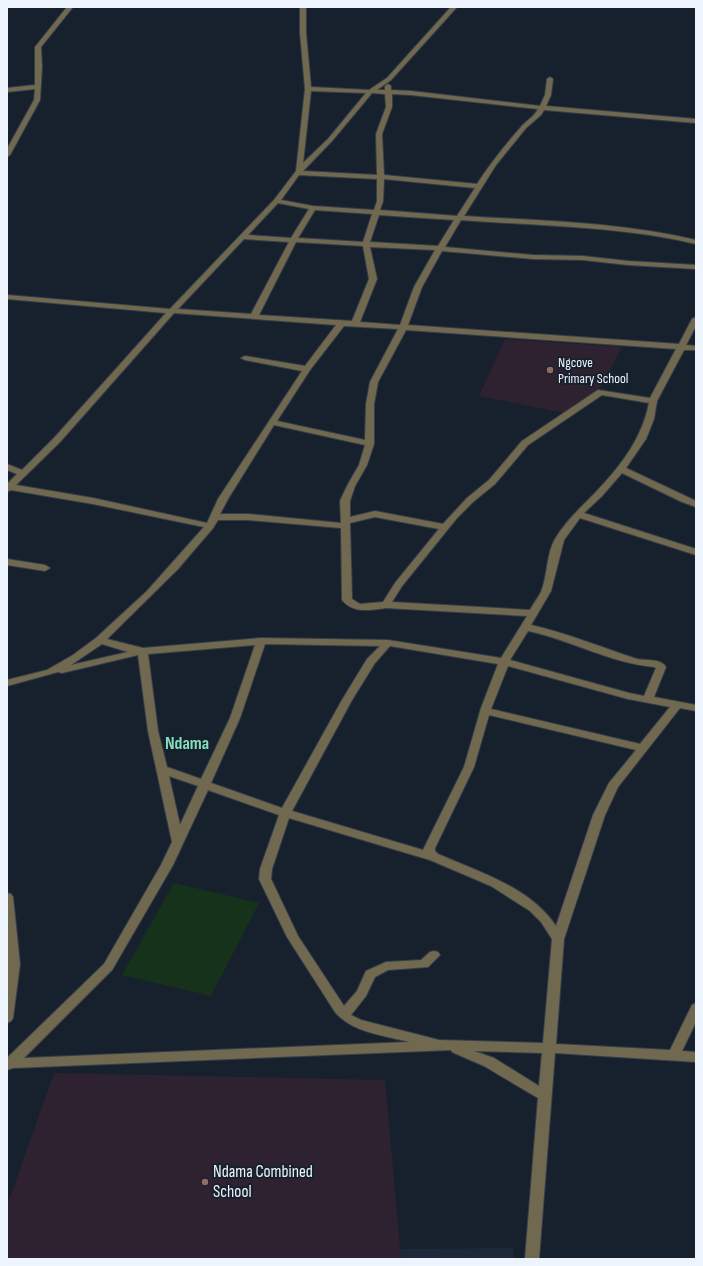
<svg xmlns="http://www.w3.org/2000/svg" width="703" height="1266" viewBox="0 0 703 1266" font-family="'Sofia Sans Condensed',sans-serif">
	<rect width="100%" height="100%" fill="#17212d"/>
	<path fill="#1b293a" d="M513 1248 514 1259H401L400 1249Z"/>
	<path fill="#2e2230" d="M505 339 622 347 598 392 571 414 479 396Z
		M54 1073 385 1080 401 1259H7V1206Z"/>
	<path fill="#16321b" d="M174 883 259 903 211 996 122 975Z"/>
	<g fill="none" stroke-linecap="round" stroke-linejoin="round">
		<defs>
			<path id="minor" d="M67 7H73L41 47 42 67 40 100 10 155 7 157V149L34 100 35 89 7 92V88L35 85V47Z
				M300 7H306V33L311 87 369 90 387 78 451 7H457L391 80 377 90H385V86L388 84 391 86V90L411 91 540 106 545 95 547 79 550 77 553 79 551 95 546 106 696 119V123L544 110 541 115 526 128 496 165 464 216C541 221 621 222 696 240V244C620 226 539 226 461 220L445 247 533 255 583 256 628 261 696 265V269L628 265 583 260 533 259 442 251 422 287 408 325 679 344 692 319 696 317V326L686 345 696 346V350H684L657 401 654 419 646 439 626 468 696 501V507L682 502 622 473 602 496 584 513 696 549V555L580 518 564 540 551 591 531 625C567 633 600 647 634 658 645 662 659 657 666 667L654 697 696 705V711L680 708 618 787 605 815 564 939 556 1044 670 1050 692 1005 696 1003V1022L682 1051 696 1052V1062L555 1053 539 1259H525L538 1098 484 1066 452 1052 451 1050 13 1068 7 1070V1058L104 964 161 865 172 842 148 731 138 655 62 673 58 672 7 686V680L47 670 73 655 96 638 147 591 204 527 93 504 11 490 7 492V484L17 474 7 470V464L22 470 54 438 166 313 7 299V295L170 309 274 200 296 171 305 89 300 33ZM311 91 366 93 328 139 303 163ZM372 93 385 94 386 107 376 134 377 175 303 171 332 141ZM392 94 411 95 538 109C534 117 526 121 521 127 505 145 490 164 477 184L384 175 382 134 392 107ZM299 175 377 179V201L374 210 313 206 281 200ZM384 179 475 188 457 216 380 210 383 201ZM278 203 309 209 291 238 248 235ZM315 210 372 214 363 242 298 238ZM379 215 454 220 438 246 370 242ZM244 239 289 242 251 314 178 309ZM296 242 363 246 369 279 352 321 259 315ZM370 247 435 250 414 287 400 325 360 322 377 279ZM174 313 336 325 305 366 245 356 241 358 245 360 302 371 218 499 207 523 93 498 16 485 60 442ZM344 326 398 329 370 382 366 404 365 440 277 421 310 370ZM406 330 676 349 650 398 598 390 522 441 489 480 467 498 443 524 375 511 350 517V501L355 486 367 465 374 444V404L378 382ZM602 395 649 403C642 439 620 467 595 493 581 507 566 521 555 539 546 554 548 575 541 592 538 598 533 604 530 610L392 602 402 586 457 518 473 502 495 484 528 445ZM274 425 365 445 359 465 347 486 340 501 341 523 248 514H220L228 499ZM375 517 439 529 395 583 383 602 360 604 352 599 350 523ZM218 520H248L341 528 342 600C353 614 371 610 386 608L527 616 501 658 388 640 261 638 143 648 107 639 178 569 213 528ZM528 631C571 640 610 663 654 667L656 668 644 696 629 693 510 660ZM102 644 128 652 71 665ZM265 644 380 646 367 659 342 700 282 808 211 783 240 718ZM255 645 230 718 201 779 167 767 158 731 148 654ZM390 646 498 664 481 708 464 767 423 850 292 811 352 700 375 663ZM508 666 628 699 670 707 640 744 491 709ZM489 715 636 750 609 783 593 815 556 926C530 887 479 872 438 854L435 851V848L474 767ZM169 776 198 786 180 825ZM208 790 279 815 260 869 259 879 287 937 335 1012C353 1033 383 1035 409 1042L24 1058 112 970 173 865ZM289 818 430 860 491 886 530 911 541 922 552 939 543 1043 439 1040 361 1020 351 1015 366 996 375 977 388 970 428 967 440 955 438 952 434 951 430 952 421 960 386 962 366 971 357 991 344 1006 298 936 271 879 272 869ZM474 1051 542 1053 539 1086 494 1058Z
				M7 559 45 565 50 568 45 571 7 565Z
				M7 893 11 894 13 897 20 964 13 1018 11 1021 7 1023Z"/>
		</defs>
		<use href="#minor" stroke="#353f4a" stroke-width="2"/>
		<use href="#minor" fill="#716850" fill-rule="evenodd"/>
	</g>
	<g fill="#8d6e63" stroke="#17212d" stroke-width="1.5">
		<circle cx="550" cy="370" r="4"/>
		<circle cx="205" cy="1182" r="4"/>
	</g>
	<g text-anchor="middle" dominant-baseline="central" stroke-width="4" stroke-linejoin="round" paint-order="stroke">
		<g font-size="14" fill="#edf4fd" stroke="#17212d" text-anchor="start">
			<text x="558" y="362">Ngcove<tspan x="558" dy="16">Primary School</tspan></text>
		</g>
		<g font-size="17" fill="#edf4fd" stroke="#17212d" text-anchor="start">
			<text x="213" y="1172">Ndama Combined<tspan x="213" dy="20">School</tspan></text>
		</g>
		<g font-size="18" font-weight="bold" fill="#84dfbe" stroke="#17212d">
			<text x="187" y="743">Ndama</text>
		</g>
	</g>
	<rect width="703" height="1266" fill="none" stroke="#edf4fd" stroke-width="16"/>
</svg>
